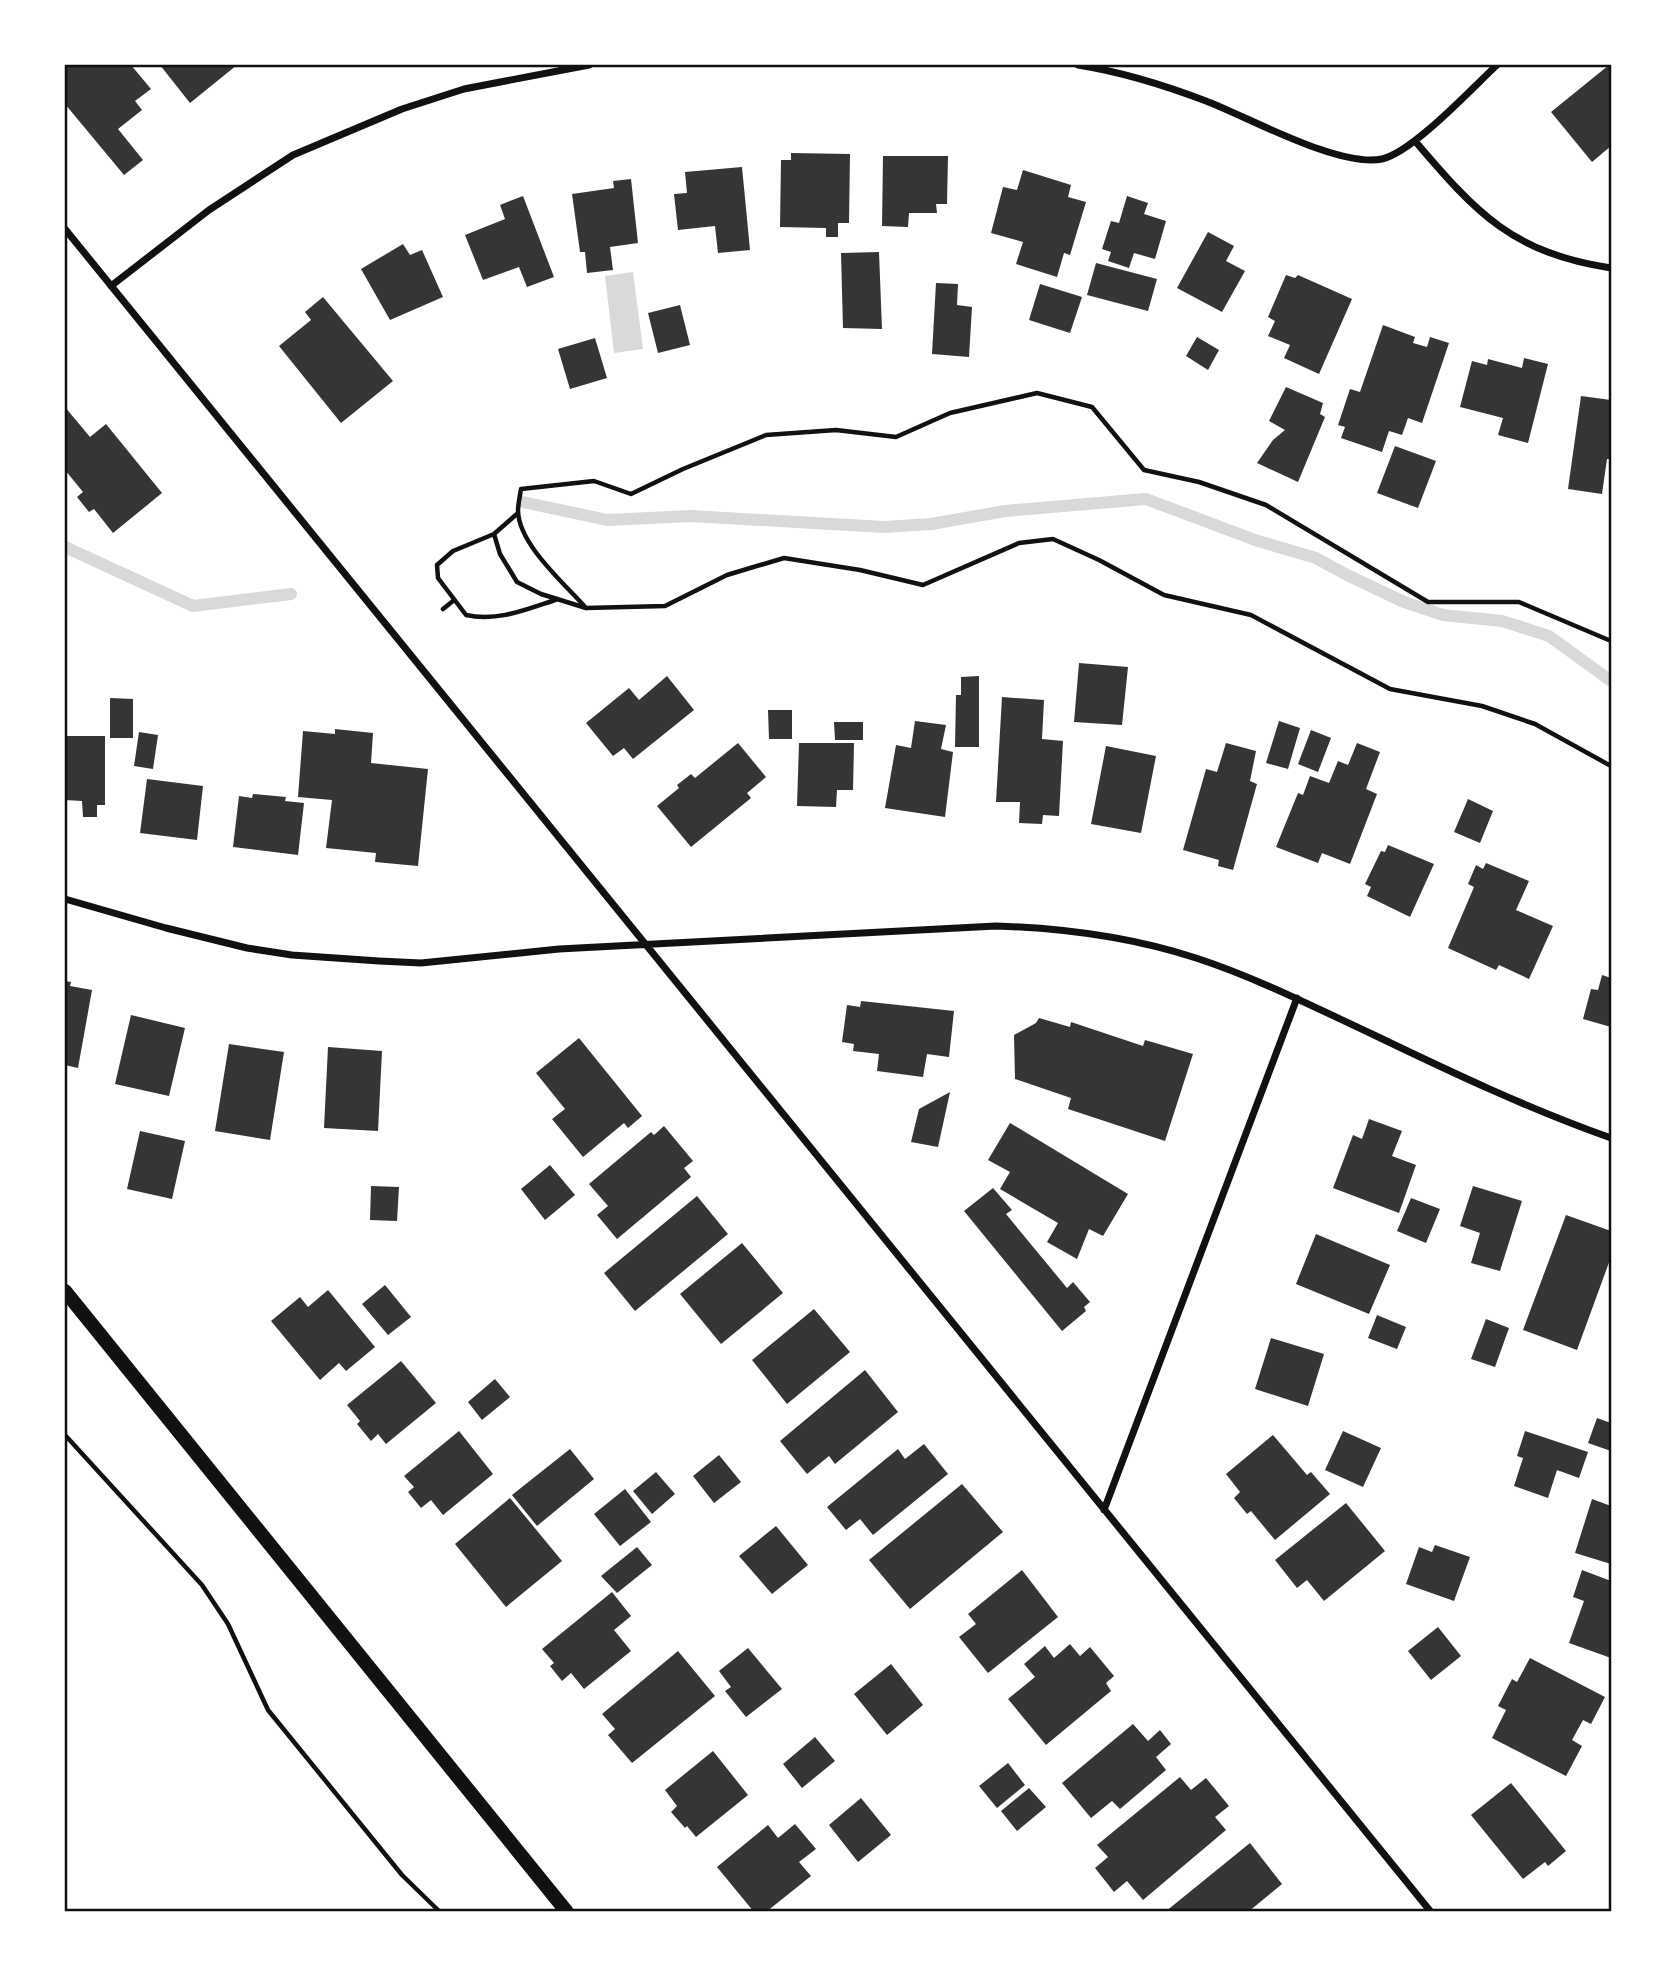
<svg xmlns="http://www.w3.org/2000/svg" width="1676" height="1977" viewBox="0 0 1676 1977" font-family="'Golos Text',sans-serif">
	<rect width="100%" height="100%" fill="#fff"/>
	<path fill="#d9d9d9" d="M633 272 643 349 614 353 605 276Z"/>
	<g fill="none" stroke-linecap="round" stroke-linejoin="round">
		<path stroke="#d9d9d9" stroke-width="12" d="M523 502 607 520 691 516 884 527 931 524 1005 511 1146 499 1255 540 1316 558 1347 575 1404 602 1443 615 1502 621 1549 636 1611 681
			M65 547 193 606 291 594"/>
	</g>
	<path fill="#353535" d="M70 65H131L151 89 135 101 142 110 118 129 143 160 124 175 65 104V69Z
		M160 65H237L190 103Z
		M1609 65H1611V146L1592 162 1551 112Z
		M791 153 850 154 849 223H838V237H826V228L780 227 781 160H791Z
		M883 156H948L947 204H936L937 213H909L908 227 882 226Z
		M742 167 750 250 718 253 715 226 678 230 674 194 687 193 685 172Z
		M1023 170 1071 185 1068 197 1086 202 1070 255 1064 253 1057 277 1016 264 1023 242 991 233 1003 187 1017 190Z
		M631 179 638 243 610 247 613 270 587 273 585 252H580L572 194 614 188 613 181Z
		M523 196 554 277 527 287 519 267 483 280 465 235 505 219 500 205Z
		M1127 196 1148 203 1144 214 1166 221 1155 259 1134 253 1129 268 1108 261 1111 252 1102 249 1111 221 1119 223Z
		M1208 232 1234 246 1226 261 1245 271 1222 312 1177 288Z
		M403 244 410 255 422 250 443 297 390 320 361 269Z
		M879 252 882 329 843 328 841 253Z
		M1096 263 1157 279 1148 311 1087 295Z
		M1286 275 1295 278 1298 275 1352 299 1319 374 1284 358 1290 345 1268 336 1275 321 1268 317Z
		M936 283 958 284 957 305 972 307 969 357 932 354Z
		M1040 284 1082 297 1070 333 1029 320Z
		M323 297 393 381 341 423 279 346 311 320 305 312Z
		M680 305 690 345 658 353 648 313Z
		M1383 325 1415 337 1413 343 1427 347 1430 337 1449 343 1422 423 1408 418 1402 435 1389 431 1382 452 1341 438 1345 427 1338 425 1350 389 1360 392Z
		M1197 337 1219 350 1208 370 1186 356Z
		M595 338 607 378 570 389 558 349Z
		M1524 358 1548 364 1528 443 1498 435 1503 418 1460 407 1472 361 1487 365 1488 359 1522 368Z
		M1286 387 1323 403 1320 414 1325 417 1298 482 1257 463 1273 440 1285 430 1269 421Z
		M1581 396 1611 400V459H1607L1602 494 1568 489Z
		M65 407 90 437 106 424 162 493 113 533 94 509 89 512 77 497 83 492 65 470Z
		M1395 446 1436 461 1418 508 1377 493Z
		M1079 663 1128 667 1122 725 1074 722Z
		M667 676 694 710 633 759 624 748 613 756 586 723 629 688 639 700Z
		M979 676V747H955L956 695H961V677Z
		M1002 697 1044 700 1042 739 1063 741 1059 816 1043 815 1042 824 1019 823 1020 802H996Z
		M110 698 133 699V738H110Z
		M768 710H792V739H769Z
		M915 721 946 725 941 749 953 752 945 817 885 808 896 745 911 748Z
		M1279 721 1300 728 1288 769 1266 763Z
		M834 722H863V740H835Z
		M335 729 373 733 371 763 428 769 418 866 375 862 376 853 326 848 332 800 298 797 303 731 335 734Z
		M1311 730 1331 738 1318 772 1298 764Z
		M139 732 158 735 153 769 134 766Z
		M65 736H105V805H97V817H83L82 801 65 800Z
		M738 743 766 777 747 793 751 798 691 847 657 806 679 788 677 785 691 774 695 778Z
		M799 743H854L853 790H837L836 807 797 806Z
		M1226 743 1256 751 1250 781 1257 784 1233 870 1218 866 1219 860 1183 850 1206 769 1217 772Z
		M1357 743 1380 752 1366 789 1377 794 1350 864 1322 853 1318 863 1276 847 1298 793 1303 795 1310 776 1329 783 1338 761 1348 765Z
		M1106 746 1156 756 1141 833 1091 824Z
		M147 779 203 786 197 840 140 833Z
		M253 794 286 797 285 801 304 803 298 855 233 847 239 796 252 798Z
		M1468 799 1493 811 1480 843 1454 832Z
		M1388 845 1434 864 1410 917 1367 896 1371 887 1365 884 1381 851 1385 852Z
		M1486 863 1529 881 1516 910 1553 926 1529 979 1499 965 1496 970 1448 948 1474 887 1468 884 1476 865 1483 869Z
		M1602 975 1611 978V1027L1583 1019 1591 989 1598 990Z
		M65 981 71 982 70 986 92 990 78 1068 65 1065Z
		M861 1001 954 1011 949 1057 927 1054 923 1077 877 1071 879 1054 853 1051 854 1044 842 1042 847 1005 860 1007Z
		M131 1015 185 1028 169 1096 115 1084Z
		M1039 1018 1070 1027 1071 1022 1143 1046 1145 1040 1193 1054 1165 1141 1068 1109 1071 1098 1015 1079 1014 1035 1036 1023Z
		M579 1038 642 1116 628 1128 624 1123 583 1157 552 1119 565 1109 536 1073Z
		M229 1044 284 1052 270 1140 215 1131Z
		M328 1047 382 1051 378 1131 324 1128Z
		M950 1092 938 1147 911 1142 919 1109Z
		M1369 1119 1402 1131 1392 1156 1416 1165 1399 1213 1333 1188 1353 1135 1362 1139Z
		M1010 1123 1128 1194 1103 1236 1089 1229 1077 1259 1047 1242 1058 1223 1000 1189 1010 1172 988 1160Z
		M664 1126 693 1161 684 1168 691 1177 617 1239 597 1215 608 1206 589 1184 651 1132 654 1135Z
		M140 1131 185 1141 172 1199 127 1189Z
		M550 1165 575 1195 545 1220 521 1189Z
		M371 1186 399 1187 397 1221 370 1220Z
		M1473 1186 1522 1201 1500 1271 1471 1263 1480 1233 1460 1226Z
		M993 1188 1012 1210 1006 1214 1067 1288 1073 1282 1090 1302 1084 1307 1086 1311 1062 1331 964 1211Z
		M697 1196 728 1234 635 1311 604 1273Z
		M1411 1198 1440 1209 1426 1243 1397 1231Z
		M1566 1215 1611 1231V1257L1577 1350 1523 1330Z
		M1316 1234 1390 1265 1369 1314 1296 1284Z
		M742 1243 783 1293 721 1344 680 1294Z
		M385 1285 411 1317 388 1335 362 1304Z
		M328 1290 375 1347 346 1371 339 1363 320 1380 271 1321 300 1297 308 1307Z
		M814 1309 850 1352 787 1404 752 1360Z
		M1377 1315 1406 1327 1397 1349 1368 1338Z
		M1486 1319 1509 1328 1495 1367 1471 1359Z
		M1271 1338 1324 1354 1308 1406 1255 1389Z
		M401 1361 436 1403 386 1444 378 1434 371 1441 357 1424 360 1421 347 1405Z
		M865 1370 898 1412 835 1464 829 1456 807 1474 780 1441Z
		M495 1379 510 1397 482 1420 468 1402Z
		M1597 1418 1611 1423V1451L1588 1443Z
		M459 1431 493 1474 443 1515 431 1500 421 1508 408 1492 414 1487 404 1476Z
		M1343 1431 1381 1448 1363 1487 1325 1470Z
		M1525 1431 1588 1452 1579 1478 1557 1470 1548 1498 1514 1486 1523 1458 1517 1456Z
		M1273 1435 1307 1475 1311 1472 1330 1494 1275 1540 1251 1511 1247 1514 1234 1498 1240 1492 1226 1474Z
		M924 1444 948 1474 873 1535 860 1519 846 1530 827 1507 898 1449 905 1459Z
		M570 1449 594 1479 537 1526 512 1495Z
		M719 1455 741 1482 714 1503 693 1476Z
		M656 1472 675 1494 652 1514 633 1491Z
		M962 1484 1003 1532 910 1609 869 1560Z
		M625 1489 651 1522 620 1546 594 1514Z
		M510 1498 562 1561 506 1607 455 1544Z
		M1592 1499 1611 1506V1564L1575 1553Z
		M1346 1503 1385 1551 1324 1601 1307 1580 1297 1588 1275 1560Z
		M776 1526 808 1565 772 1594 739 1556Z
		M1435 1545 1470 1557 1454 1601 1406 1584 1419 1547 1432 1552Z
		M637 1547 652 1565 617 1593 601 1576Z
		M1022 1570 1058 1617 988 1673 959 1637 976 1624 968 1614Z
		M1582 1570 1611 1581V1658L1569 1643 1584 1601 1573 1597Z
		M612 1592 631 1616 614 1630 631 1651 584 1689 571 1673 562 1681 550 1666 554 1663 542 1649Z
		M1438 1627 1461 1656 1431 1680 1408 1651Z
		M1070 1644 1080 1656 1090 1647 1114 1676 1106 1683 1111 1691 1046 1745 1008 1699 1035 1677 1024 1664 1045 1646 1054 1658Z
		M748 1648 782 1689 746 1717 725 1691 731 1687 719 1671Z
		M678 1651 715 1696 632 1763 608 1735 615 1729 602 1714Z
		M1530 1658 1605 1697 1591 1724 1583 1720 1572 1740 1582 1746 1566 1776 1492 1738 1506 1710 1498 1706 1512 1679 1517 1682Z
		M891 1664 923 1705 887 1735 854 1694Z
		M1133 1724 1148 1741 1160 1730 1171 1744 1156 1757 1166 1770 1120 1809 1112 1801 1091 1818 1062 1783Z
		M815 1737 835 1761 802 1788 783 1764Z
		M713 1751 748 1795 696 1837 687 1826 685 1828 671 1812 677 1806 665 1790Z
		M1008 1763 1025 1785 997 1808 979 1786Z
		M1180 1777 1191 1790 1206 1778 1229 1806 1215 1817 1226 1830 1143 1900 1127 1881 1114 1892 1095 1868 1108 1857 1097 1845Z
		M1511 1783 1566 1851 1548 1866 1545 1862 1523 1879 1471 1815Z
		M1029 1788 1046 1807 1017 1831 1001 1811Z
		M861 1798 891 1835 858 1862 829 1825Z
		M795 1824 816 1849 799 1862 811 1876 766 1912H754L717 1867 768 1825 778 1838Z
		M1250 1843 1282 1884 1248 1912H1165Z"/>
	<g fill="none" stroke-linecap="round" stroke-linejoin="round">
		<path stroke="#111" stroke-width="4.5" d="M518 513 494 534 453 551 437 565 438 578 466 615C498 622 527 609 558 599
			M494 534 500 554 517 582 541 594 586 608 665 606 727 575 784 558 860 570 923 585 1019 543 1053 539 1099 560 1164 595 1251 615 1390 689 1482 706 1535 724 1611 766
			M586 608C565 584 519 545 518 511 518 504 520 496 521 489L594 481 631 494 683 469 766 435 836 430 896 437 950 413 1037 393 1092 407 1144 470 1199 482 1266 505 1428 602H1519L1611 641
			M443 609 453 601
			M65 1435 202 1585 228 1624 268 1710 402 1875 440 1912"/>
		<path stroke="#111" stroke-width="7" d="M1078 65C1122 72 1164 85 1206 101 1248 117 1339 168 1382 159 1413 152 1472 88 1497 65
			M1415 141C1477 214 1513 253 1611 268
			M65 229 1431 1912
			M111 286 209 210 293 155 402 109 464 89 589 65
			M65 899 166 928 247 948 292 955 379 961 421 963 559 949 996 926C1064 928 1131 937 1196 958 1257 978 1314 1007 1372 1034 1451 1072 1529 1109 1611 1138
			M1104 1510 1297 998"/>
		<path stroke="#111" stroke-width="14" d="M65 1291 567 1912"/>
	</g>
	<rect width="1676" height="1977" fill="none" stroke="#ffffff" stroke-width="133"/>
	<rect x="66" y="66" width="1544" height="1844" fill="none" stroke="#111" stroke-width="2.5"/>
</svg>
